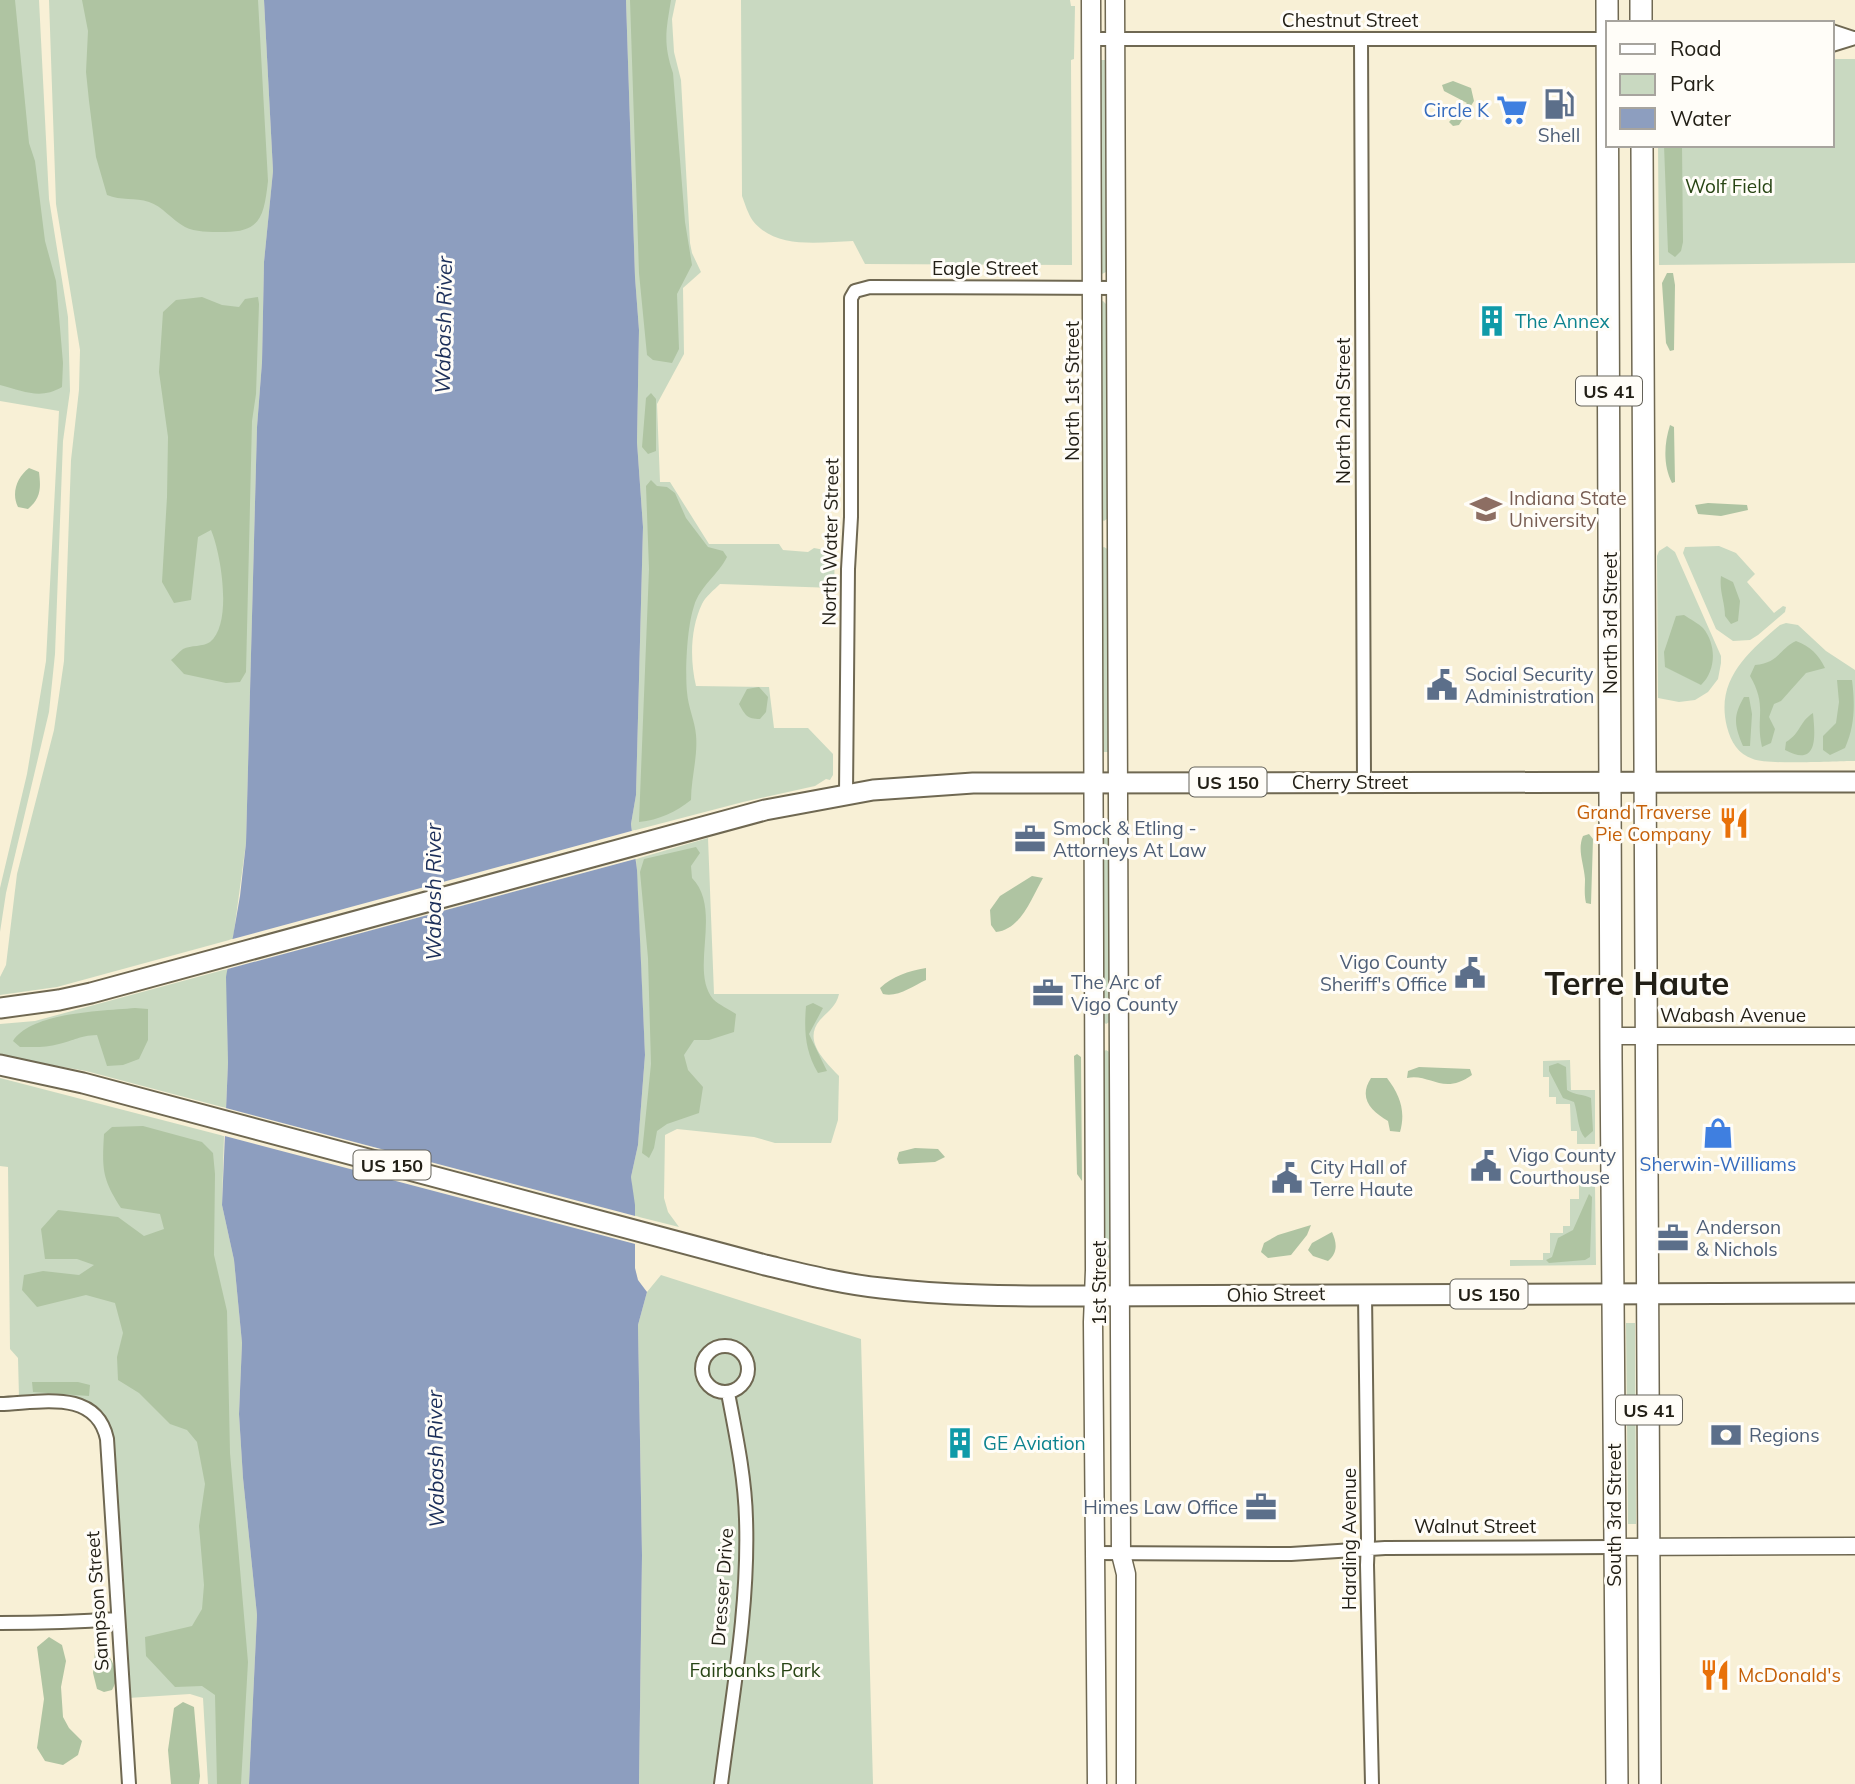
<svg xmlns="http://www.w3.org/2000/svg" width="1855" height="1784" viewBox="0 0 1855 1784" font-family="Mulish,sans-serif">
	<rect width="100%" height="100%" fill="#f8f0d6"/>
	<path fill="#c9d9c1" d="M0 0H39L49 199 68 317 70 391 63 441 55 654 49 712 6 893 0 932V888L27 774 46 661 59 411 0 401Z
		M49 0H264L273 171 264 262 262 362 257 427 246 843 233 939 57 987 0 995V977L6 965 17 874 54 730 64 661 71 460 79 390 80 350 56 204Z
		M626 0H676L672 19 674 52 681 80 690 243 692 253 701 272 683 288 684 354 657 404 660 482H670L709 544H779L783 550 808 552 814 548 835 552 834 588 720 584C714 590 705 597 702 604 690 629 690 661 696 686L769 687 774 728H808L833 754V775L830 780 826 779 815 786 743 802 632 831 631 824 636 795 643 527 637 442 639 330 635 277Z
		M741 0H1070L1071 6H1075L1074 59 1071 60 1072 265 865 264 853 241C821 242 776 250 753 221 748 214 745 204 742 196Z
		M1832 59H1855V263L1659 265 1658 145H1832Z
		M1097 60H1107L1108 271 1102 274 1100 273Z
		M1103 301 1108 306V518L1104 521 1101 519 1100 302Z
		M1667 546 1675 552 1721 656V663L1718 679 1708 692 1695 700 1679 702 1658 698 1657 556 1659 551Z
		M1719 546 1736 553 1755 574 1747 582 1774 613 1783 606 1786 607 1785 612 1758 635 1750 640 1733 641 1716 629 1683 553 1685 547Z
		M1104 547 1109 550 1110 752H1100L1101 548Z
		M1786 623 1798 625 1826 651 1855 670V761C1834 761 1768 765 1753 759 1738 754 1731 742 1727 727 1715 680 1748 652 1780 625Z
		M1104 821 1109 822 1111 825V1021L1106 1024 1101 1020V823Z
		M708 838 714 994H839C836 1007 828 1011 820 1020 802 1041 826 1062 839 1076L838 1120 831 1143H775L754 1137 677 1129 665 1135 664 1198 668 1212 679 1227 635 1216 631 1177 638 1145 645 1055 636 859Z
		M227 969 228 1062 226 1108 86 1071 0 1056V1024L35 1021Z
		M1106 1050 1111 1053V1257L1109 1258 1103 1256 1102 1053Z
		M1570 1060 1571 1090H1595V1144H1577V1131H1571L1570 1104H1556V1097H1549V1077H1543V1061Z
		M0 1078 224 1136 222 1205 234 1260 242 1343 239 1414 243 1478 257 1615 249 1784H208L203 1698 190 1694 128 1698 104 1418C82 1391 50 1396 19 1397L18 1358 10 1349 8 1167 0 1166Z
		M1579 1185H1595L1596 1265 1510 1266V1260H1543V1253H1550V1233H1563V1226H1570V1199H1579Z
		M661 1275 861 1339 873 1784H639L642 1555 638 1325 647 1292Z
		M1626 1323H1635L1636 1524H1628Z"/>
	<path fill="#afc4a2" d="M0 0H15L29 143 35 161 45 241 56 281 63 363 62 387C40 400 24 391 0 385Z
		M82 0H258L268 181C264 216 261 233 222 232 210 232 195 232 185 227 172 220 162 206 149 202 135 197 121 201 107 195L96 157 89 101 86 72 88 31Z
		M630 0H671C666 31 663 43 673 73L685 222 692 265 677 294 679 349 672 363 653 360 647 355 639 273Z
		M1453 81 1471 88 1474 101 1459 125 1453 126 1449 122 1467 103 1444 91 1442 85Z
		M1664 145H1682L1683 242 1681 251 1675 257 1668 252Z
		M1667 273H1673L1675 285 1674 350 1670 351 1666 343 1662 283Z
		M202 297 222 305 239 307 245 299 258 297 259 304 256 394 252 421 246 672 240 682 226 683 184 674 171 660C175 657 179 652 183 649 191 645 203 647 210 642 233 624 221 553 211 530L198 537 191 600 174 603 162 582 167 497 168 437 159 372 163 312 176 300Z
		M651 393 656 399V451L648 454 642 447 646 398Z
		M1670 425 1674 427 1675 482 1672 483C1663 465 1664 444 1670 425Z
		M29 468 39 472C41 488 41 498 28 509L18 507C11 493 17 477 29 468Z
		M651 480 657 486 667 487 675 493 686 518 708 547 723 551 727 557C718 575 700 586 694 606 687 627 685 670 687 692 688 707 695 721 696 735 698 757 691 778 691 800 676 812 659 820 639 822L649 569 646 486Z
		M1708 503 1747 505 1748 510 1721 516 1698 514 1695 505Z
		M1721 576 1733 582 1740 601 1738 621 1731 624 1725 616C1725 602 1719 591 1721 576Z
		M1684 615C1690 619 1699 624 1703 628 1717 645 1716 671 1701 685L1665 667 1664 652 1676 616Z
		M1796 641C1811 647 1818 654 1825 668L1806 673 1781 701 1774 704 1769 717 1775 729 1771 743 1762 747C1755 717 1768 707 1750 676L1755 665C1779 663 1779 649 1796 641Z
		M1837 680H1852C1855 704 1855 726 1845 748L1830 755 1823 750V736L1836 723 1839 702Z
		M759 687 768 697 766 712 760 719C747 719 745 715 739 704L747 689Z
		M1744 697H1749L1752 714 1750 746H1743C1734 725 1733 716 1744 697Z
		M1813 713C1815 735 1819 768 1785 750L1786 742C1802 732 1798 723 1813 713Z
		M1589 834 1593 839 1591 904 1586 903C1584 894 1585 888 1585 879 1584 864 1577 850 1583 836Z
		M696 847 700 853 691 866 692 878C723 910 689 970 713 999 719 1005 729 1009 736 1014L734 1032 709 1040H694L684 1055 688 1070 703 1087 699 1113 667 1124 657 1131 654 1148 649 1158 642 1153 651 1064 648 958 640 872 644 859Z
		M1032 876 1043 878C1032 897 1021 930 996 932L991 925 990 910 1000 896Z
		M926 968V980C913 986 897 998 883 994L880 988C893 976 908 971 926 968Z
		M813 1003 823 1008 809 1034 827 1071 818 1073C805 1051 804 1031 806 1006Z
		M135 1008 148 1009V1040L139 1059 123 1065 107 1066 97 1035C78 1036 76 1040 59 1044 46 1048 33 1047 20 1047L13 1041C31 1012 103 1011 135 1008Z
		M1077 1054 1081 1057 1082 1181 1077 1174 1074 1056Z
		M1558 1063 1566 1067 1567 1090C1574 1095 1583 1094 1591 1098L1593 1131 1585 1138C1577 1129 1578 1113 1574 1102L1563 1098 1549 1071V1066Z
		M1419 1067 1470 1069 1472 1075C1443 1096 1430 1073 1407 1078L1408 1071Z
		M1371 1078H1387C1400 1095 1406 1111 1400 1132L1390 1131 1388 1121C1371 1111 1358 1098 1371 1078Z
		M143 1126 202 1142 213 1153 215 1174 214 1255 227 1311 230 1453 248 1662 241 1784H217L215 1695 202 1686 175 1687 146 1656 145 1637 192 1626 202 1609 204 1585 199 1526 205 1484 197 1442 187 1430 170 1424 139 1393 118 1380 117 1357 123 1333 115 1303 86 1295 37 1307 22 1290 24 1275 43 1271 79 1275 94 1265 77 1259H45L41 1229 58 1210 118 1217 144 1236 164 1229 160 1214 121 1208C102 1179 102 1169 104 1134L112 1127Z
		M915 1148 938 1149 945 1157 935 1162 899 1164 897 1159 899 1152Z
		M1589 1194 1592 1197 1590 1257 1585 1260 1549 1263 1546 1260 1552 1257 1558 1238 1573 1230Z
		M1311 1225 1307 1235 1291 1255 1268 1258 1261 1252 1264 1243 1278 1235Z
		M1332 1232C1337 1243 1338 1253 1328 1261L1313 1256 1308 1250 1312 1243Z
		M32 1382H78L90 1385 89 1396 33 1392Z
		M49 1637 62 1645 66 1661 61 1687 63 1717 69 1728 82 1741 78 1755 63 1765 45 1761 37 1748 44 1699 37 1647Z
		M104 1649C113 1661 121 1675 112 1690L104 1692 97 1689 93 1673 95 1652Z
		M183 1702 194 1707 200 1776 199 1784H171L168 1750 174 1708Z"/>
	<path fill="#8d9ebf" d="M264 0H626L635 277 639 330 637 442 643 527 636 795 631 824 637 870 645 1055 638 1145 631 1177 635 1205V1268L638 1280 647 1292 638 1325 642 1555 639 1784H249L257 1615 243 1478 239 1414 242 1343 234 1260 222 1205 228 1062 226 977 240 896 246 843 257 427 262 362 264 262 273 171Z"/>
	<path fill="#f8f0d6" d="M635 830 639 858 224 970 229 940Z
		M222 1107 639 1217V1245L221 1135Z"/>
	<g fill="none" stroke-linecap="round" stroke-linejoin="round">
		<defs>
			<path id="minor" d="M1832 31 1853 38
				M1091 39H1608
				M1361 39 1364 782
				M1832 45 1855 38
				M846 794 848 569 851 517V298L855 291 870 287 1115 288
				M1365 1294 1368 1539 1367 1565 1372 1784
				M702 1369a23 23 0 1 1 46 0a23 23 0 1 1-46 0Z
				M0 1404C39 1403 96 1388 107 1439L129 1784
				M1094 1553 1291 1554 1385 1548 1614 1547
				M0 1623C39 1623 78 1622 117 1619
				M721 1784C732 1697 749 1607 746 1519 745 1477 736 1435 728 1393"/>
			<path id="tertiary" d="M1611 1036H1855
				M1614 1547 1855 1546"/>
			<path id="secondary" d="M1091 0 1095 1270 1093 1322 1097 1784
				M1115 0 1120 1334 1121 1554 1126 1574V1784"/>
			<path id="primary" d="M0 1008 59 1000 91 993 765 810 873 790 973 783 1855 782
				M0 1065 83 1083 765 1265C803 1274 842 1284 881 1288 948 1296 1015 1296 1081 1296L1855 1293"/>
			<path id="trunk" d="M1607 0 1611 1059 1617 1784
				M1641 0V23
				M1642 145 1650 1784"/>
		</defs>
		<use href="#minor" stroke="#6f6852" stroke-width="16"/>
		<use href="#tertiary" stroke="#6f6852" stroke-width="19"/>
		<use href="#secondary" stroke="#6f6852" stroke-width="21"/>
		<use href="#primary" stroke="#6f6852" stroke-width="23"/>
		<use href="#trunk" stroke="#6f6852" stroke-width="24"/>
		<use href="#minor" stroke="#fff" stroke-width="12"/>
		<use href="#tertiary" stroke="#fff" stroke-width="16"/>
		<use href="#secondary" stroke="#fff" stroke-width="18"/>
		<use href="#primary" stroke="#fff" stroke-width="19"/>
		<use href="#trunk" stroke="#fff" stroke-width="21"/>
	</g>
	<defs>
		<symbol id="fuel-bare" viewBox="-9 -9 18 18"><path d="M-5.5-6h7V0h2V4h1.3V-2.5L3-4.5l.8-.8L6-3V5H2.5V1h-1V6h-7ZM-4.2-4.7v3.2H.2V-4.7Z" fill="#5c6f8a" stroke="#fffdf8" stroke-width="2.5" paint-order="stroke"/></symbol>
		<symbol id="supermarket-bare" viewBox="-9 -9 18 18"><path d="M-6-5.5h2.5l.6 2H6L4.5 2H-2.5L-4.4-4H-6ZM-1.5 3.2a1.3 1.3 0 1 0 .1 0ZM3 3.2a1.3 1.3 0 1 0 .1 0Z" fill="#3f7fe0" stroke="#fffdf8" stroke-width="2.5" paint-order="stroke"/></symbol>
		<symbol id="building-bare" viewBox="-9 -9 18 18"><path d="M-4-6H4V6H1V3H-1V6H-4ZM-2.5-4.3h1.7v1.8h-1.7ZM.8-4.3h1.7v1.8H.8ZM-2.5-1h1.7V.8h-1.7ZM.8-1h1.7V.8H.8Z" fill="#0f9aa8" stroke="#fffdf8" stroke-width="2.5" paint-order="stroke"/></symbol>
		<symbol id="university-bare" viewBox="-9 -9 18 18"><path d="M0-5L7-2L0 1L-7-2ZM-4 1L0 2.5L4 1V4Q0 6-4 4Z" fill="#8d6e63" stroke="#fffdf8" stroke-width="2.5" paint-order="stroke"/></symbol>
		<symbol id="civic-bare" viewBox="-9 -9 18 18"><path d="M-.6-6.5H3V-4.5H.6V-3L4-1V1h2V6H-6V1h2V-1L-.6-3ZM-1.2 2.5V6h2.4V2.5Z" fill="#5c6f8a" stroke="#fffdf8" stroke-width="2.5" paint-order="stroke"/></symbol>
		<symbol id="restaurant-bare" viewBox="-9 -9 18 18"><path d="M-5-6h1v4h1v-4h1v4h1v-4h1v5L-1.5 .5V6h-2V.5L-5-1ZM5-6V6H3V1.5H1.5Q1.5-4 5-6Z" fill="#e8710a" stroke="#fffdf8" stroke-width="2.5" paint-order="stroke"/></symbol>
		<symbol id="office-bare" viewBox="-9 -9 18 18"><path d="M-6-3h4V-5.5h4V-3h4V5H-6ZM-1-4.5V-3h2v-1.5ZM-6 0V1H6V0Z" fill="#5c6f8a" stroke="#fffdf8" stroke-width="2.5" paint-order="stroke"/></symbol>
		<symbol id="shop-bare" viewBox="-9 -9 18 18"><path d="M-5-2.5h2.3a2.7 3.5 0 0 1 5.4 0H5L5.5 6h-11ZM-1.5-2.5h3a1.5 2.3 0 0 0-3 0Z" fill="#3f7fe0" stroke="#fffdf8" stroke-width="2.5" paint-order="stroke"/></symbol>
		<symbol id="bank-bare" viewBox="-9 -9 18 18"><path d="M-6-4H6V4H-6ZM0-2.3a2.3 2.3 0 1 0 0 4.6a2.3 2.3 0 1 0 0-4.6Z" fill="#5c6f8a" stroke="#fffdf8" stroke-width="2.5" paint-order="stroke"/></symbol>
	</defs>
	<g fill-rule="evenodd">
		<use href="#fuel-bare" x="1537" y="82" width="44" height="44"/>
		<use href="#supermarket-bare" x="1490" y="88" width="44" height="44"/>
		<use href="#building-bare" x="1470" y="299" width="44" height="44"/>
		<use href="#university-bare" x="1464" y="487" width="44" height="44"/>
		<use href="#civic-bare" x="1420" y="663" width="44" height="44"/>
		<use href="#restaurant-bare" x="1712" y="801" width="44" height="44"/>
		<use href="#office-bare" x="1008" y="817" width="44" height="44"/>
		<use href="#civic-bare" x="1448" y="951" width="44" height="44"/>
		<use href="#office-bare" x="1026" y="971" width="44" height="44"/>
		<use href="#shop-bare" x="1696" y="1111" width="44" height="44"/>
		<use href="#civic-bare" x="1464" y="1144" width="44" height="44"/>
		<use href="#civic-bare" x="1265" y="1156" width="44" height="44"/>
		<use href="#office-bare" x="1651" y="1216" width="44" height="44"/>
		<use href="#bank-bare" x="1704" y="1413" width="44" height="44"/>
		<use href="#building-bare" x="938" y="1421" width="44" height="44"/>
		<use href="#office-bare" x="1239" y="1485" width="44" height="44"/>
		<use href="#restaurant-bare" x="1693" y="1653" width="44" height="44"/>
	</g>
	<g text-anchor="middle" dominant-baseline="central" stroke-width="6" stroke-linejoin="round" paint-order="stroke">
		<g fill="#fffdf8" stroke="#64625a" stroke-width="2">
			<rect x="1576" y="376.5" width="66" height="29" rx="5"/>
			<rect x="1189.5" y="767.5" width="77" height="29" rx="5"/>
			<rect x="353.5" y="1150.5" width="77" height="29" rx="5"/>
			<rect x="1450.5" y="1279.5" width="77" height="29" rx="5"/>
			<rect x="1616" y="1395.5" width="66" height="29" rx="5"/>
		</g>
		<g font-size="18" font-weight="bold" fill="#221f16">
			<text x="1609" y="391">US 41</text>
			<text x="1228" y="782">US 150</text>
			<text x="392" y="1165">US 150</text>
			<text x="1489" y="1294">US 150</text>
			<text x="1649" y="1410">US 41</text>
		</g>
		<g font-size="19" fill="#221f16" stroke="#fffdf8">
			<text x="1350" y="20">Chestnut Street</text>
			<text x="985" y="268">Eagle Street</text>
			<text transform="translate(1072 391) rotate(-90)">North 1st Street</text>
			<text transform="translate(1343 411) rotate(-90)">North 2nd Street</text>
			<text transform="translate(830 542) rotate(-89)">North Water Street</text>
			<text transform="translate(1610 623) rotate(-90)">North 3rd Street</text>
			<text x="1350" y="782">Cherry Street</text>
			<text x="1733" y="1015">Wabash Avenue</text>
			<text transform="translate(1099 1283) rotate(-90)">1st Street</text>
			<text transform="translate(1276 1294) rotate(-1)">Ohio Street</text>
			<text transform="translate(1614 1515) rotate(-90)">South 3rd Street</text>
			<text x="1475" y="1526">Walnut Street</text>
			<text transform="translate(1349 1539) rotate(-90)">Harding Avenue</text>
			<text transform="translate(722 1587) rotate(-86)">Dresser Drive</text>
			<text transform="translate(97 1601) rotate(-94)">Sampson Street</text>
		</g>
		<g font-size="19" fill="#366cbe" stroke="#fffdf8" text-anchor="end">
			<text x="1489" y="110">Circle K</text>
			<text x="1718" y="1164" text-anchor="middle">Sherwin-Williams</text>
		</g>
		<g font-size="19" fill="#4e5e75" stroke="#fffdf8" text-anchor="start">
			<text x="1559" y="135" text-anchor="middle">Shell</text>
			<text x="1465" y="674">Social Security<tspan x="1465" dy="22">Administration</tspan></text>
			<text x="1053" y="828">Smock &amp; Etling -<tspan x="1053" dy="22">Attorneys At Law</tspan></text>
			<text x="1447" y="962" text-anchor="end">Vigo County<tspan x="1447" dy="22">Sheriff's Office</tspan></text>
			<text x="1071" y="982">The Arc of<tspan x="1071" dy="22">Vigo County</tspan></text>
			<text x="1509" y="1155">Vigo County<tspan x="1509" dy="22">Courthouse</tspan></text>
			<text x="1310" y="1167">City Hall of<tspan x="1310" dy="22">Terre Haute</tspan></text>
			<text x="1696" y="1227">Anderson<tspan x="1696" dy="22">&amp; Nichols</tspan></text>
			<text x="1749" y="1435">Regions</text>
			<text x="1238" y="1507" text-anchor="end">Himes Law Office</text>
		</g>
		<g font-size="19" fill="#284514" stroke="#fffdf8">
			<text x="1729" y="186">Wolf Field</text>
			<text x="755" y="1670">Fairbanks Park</text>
		</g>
		<g font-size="19" fill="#0d838f" stroke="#fffdf8" text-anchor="start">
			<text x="1515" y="321">The Annex</text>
			<text x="983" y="1443">GE Aviation</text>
		</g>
		<g font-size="19" fill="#785e54" stroke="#fffdf8" text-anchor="start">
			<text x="1509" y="498">Indiana State<tspan x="1509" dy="22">University</tspan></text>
		</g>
		<g font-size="19" fill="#c56008" stroke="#fffdf8" text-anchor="end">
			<text x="1711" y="812">Grand Traverse<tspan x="1711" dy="22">Pie Company</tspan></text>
			<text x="1738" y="1675" text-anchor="start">McDonald's</text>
		</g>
		<g font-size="21" font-style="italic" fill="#1b2e59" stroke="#fffdf8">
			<text transform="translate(443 325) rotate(-89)">Wabash River</text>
			<text transform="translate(433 892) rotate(-90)">Wabash River</text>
			<text transform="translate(435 1459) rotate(-91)">Wabash River</text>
		</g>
		<g font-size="33" font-weight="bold" fill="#221f16" stroke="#fffdf8">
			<text x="1637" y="982">Terre Haute</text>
		</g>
	</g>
	<rect x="1606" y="21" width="228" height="126" fill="#fffdf8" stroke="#a7a49e" stroke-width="2"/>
	<rect x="1620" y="44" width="35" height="10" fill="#ffffff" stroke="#a7a49e" stroke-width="2"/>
	<text x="1670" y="56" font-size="21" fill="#221f16">Road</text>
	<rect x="1620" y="74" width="35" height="21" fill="#c9d9c1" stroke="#a7a49e" stroke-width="2"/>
	<text x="1670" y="91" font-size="21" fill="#221f16">Park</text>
	<rect x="1620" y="108" width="35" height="21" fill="#8d9ebf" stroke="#a7a49e" stroke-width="2"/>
	<text x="1670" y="126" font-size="21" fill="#221f16">Water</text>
</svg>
